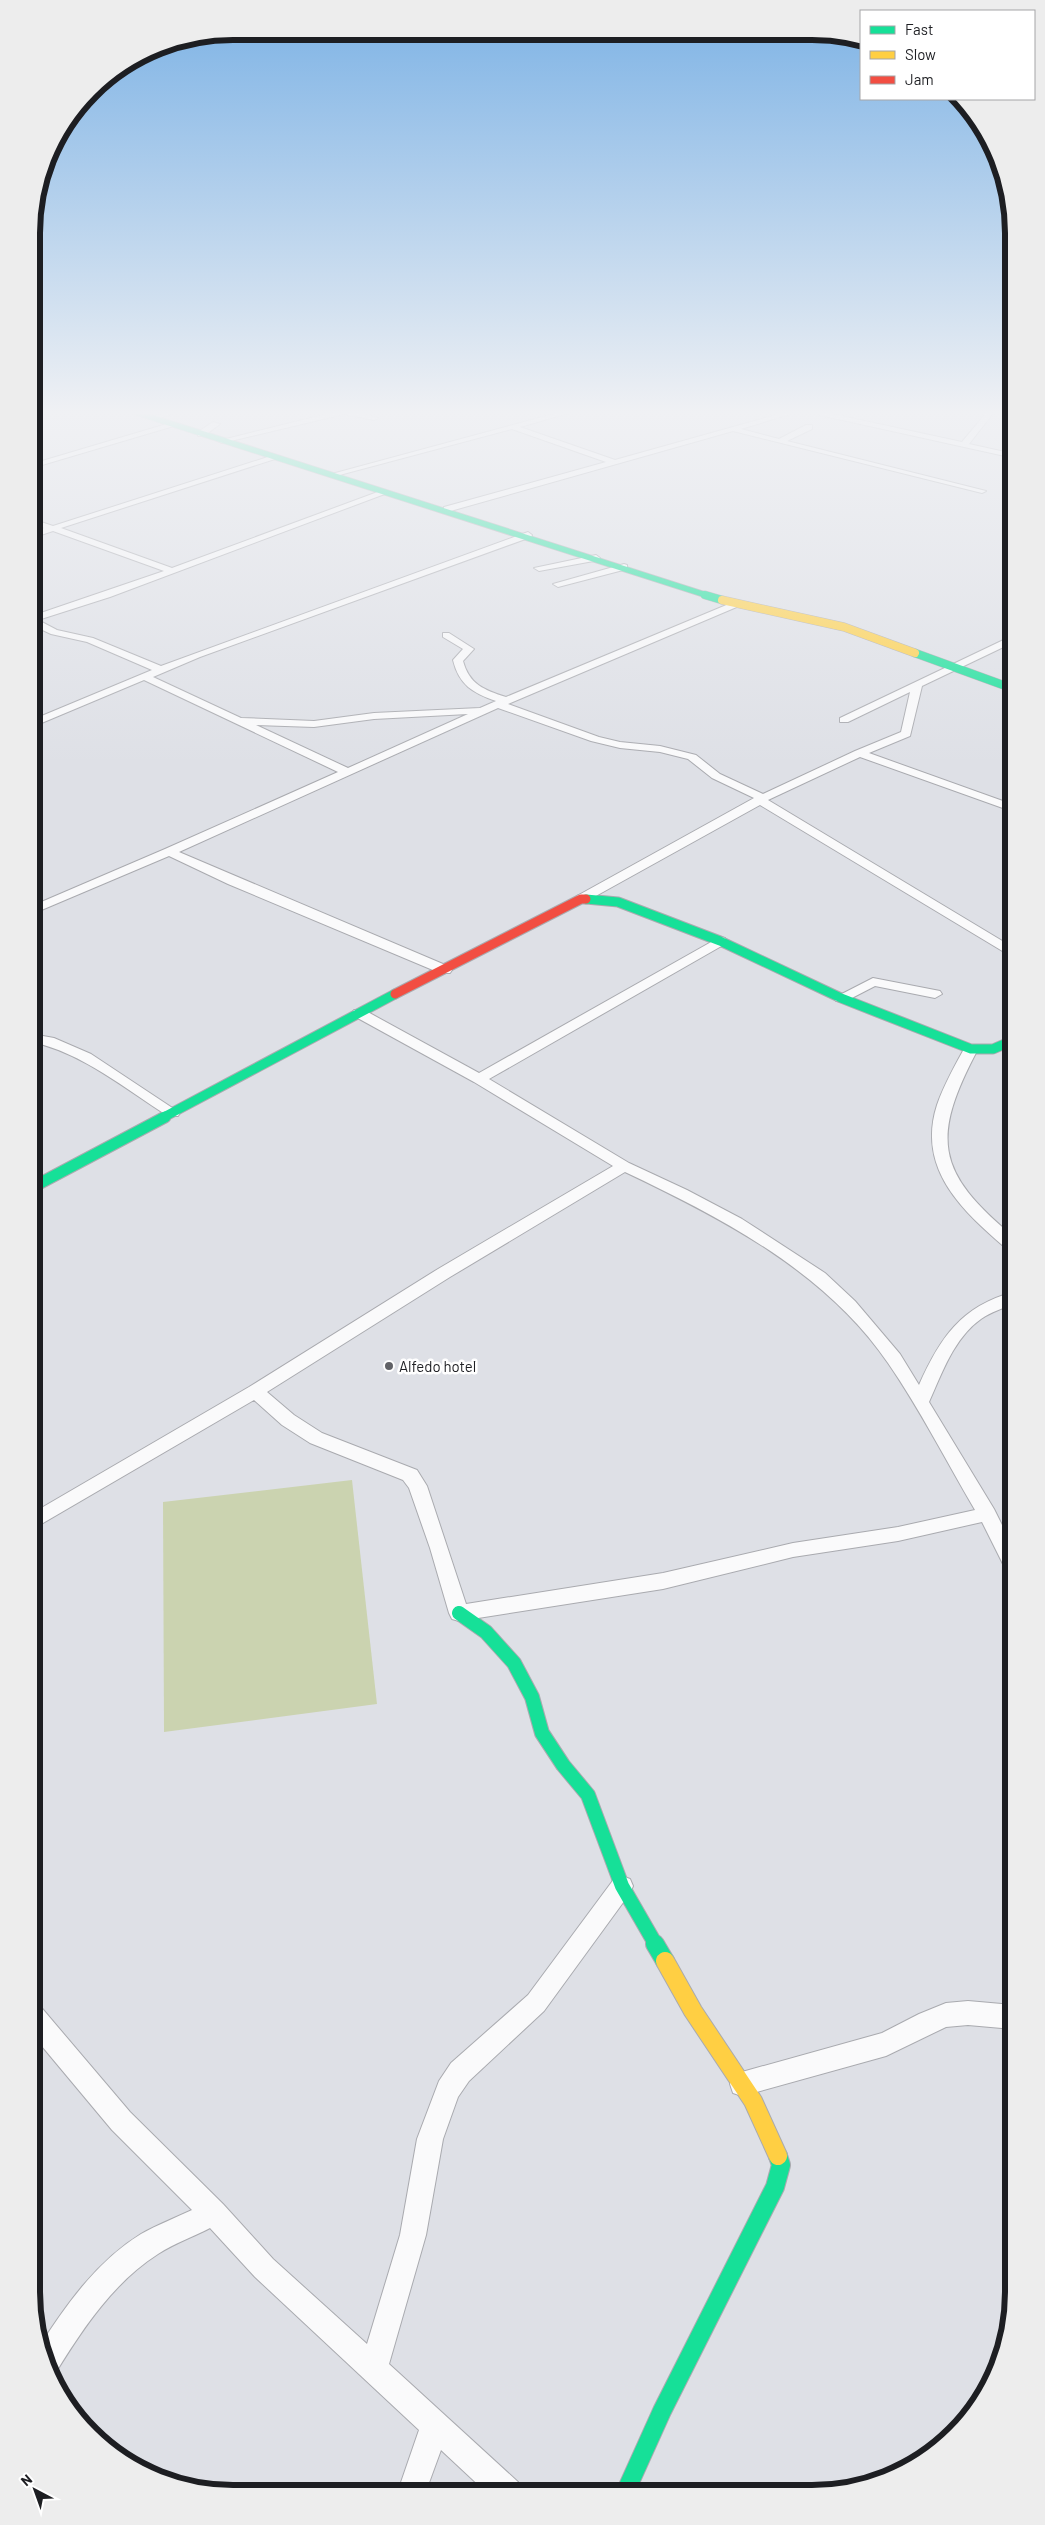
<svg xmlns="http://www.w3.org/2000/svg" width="1045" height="2525" viewBox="0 0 1045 2525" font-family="Barlow,sans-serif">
	<rect width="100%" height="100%" fill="#dee0e6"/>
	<path fill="#cbd3b0" d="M352 1480 377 1704 164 1732 163 1502Z"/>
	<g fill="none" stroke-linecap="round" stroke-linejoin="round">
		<defs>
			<path id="street" d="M166 412H176L155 420 151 418Z
				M335 412H354L378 418 374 420 344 414 222 443 218 441Z
				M561 412H572L520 427 615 460 786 412H796L741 429 779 439 806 425H812V429L787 441 986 491 982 493 733 431 447 512 444 511V507L606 462 512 429 332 477 328 475Z
				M812 412H823L962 442 987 412H994L969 444 1014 454V458L815 414Z
				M213 422 220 424 204 436H198V432Z
				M170 423 177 425 32 468V464Z
				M271 456 278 458 61 528 172 568 383 490 390 492 110 597 38 620 57 630 93 638 161 666 528 532 532 535 531 537 200 657 153 677 241 718 314 721 374 713 480 708 496 701C473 693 459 685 453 660L463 649 443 637V633H449L474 649 463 661C469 684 484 690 506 697L736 601 741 604 739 606 508 704 599 737 620 742 660 746 696 755 720 774 763 794 855 751 901 732 910 692 848 722H840V718L1014 635V642L922 686 910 736 869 753 1014 805V812L860 757 768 800 1014 948V958L760 805 585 902H577L575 899 577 896 754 798 712 778 688 759 660 752 620 748 591 741 498 708 179 852 450 967 452 970 450 973H440L228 884 169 856 32 914V906L165 849 338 772 144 680 32 727V720L152 670 87 642 51 634 32 625V616L164 571 53 531 32 538V532L44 528 32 524V519L53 526ZM468 714 348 768 256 725 314 727 374 719Z
				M596 555 600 558 599 560 539 571 534 568Z
				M624 564 627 565V569L558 587 553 584Z
				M720 937 725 938 726 941 725 944 489 1079 629 1163 687 1190 742 1219 825 1273 855 1301 900 1354 919 1385C940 1338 961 1306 1014 1292V1304C1003 1308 991 1312 981 1319 954 1338 942 1373 929 1402L994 1509 1013 1547V1572L1006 1570 982 1522 898 1541 793 1557 663 1589 459 1621 452 1619 449 1613 430 1548 409 1488 403 1480 310 1443 282 1425 254 1400 31 1530V1514L249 1387 438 1269 613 1166 474 1082 354 1016 352 1013 354 1010H364L479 1073ZM625 1172C722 1218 826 1272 888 1363 920 1409 946 1461 975 1510L898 1527 793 1543 663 1573 466 1604 427 1486 417 1470 322 1433 294 1415 267 1392 450 1277Z
				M873 978 940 991 942 994 935 998 875 986 846 1001H836L834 998Z
				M32 1034 54 1038 91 1054 180 1113 178 1116H168C125 1089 83 1053 32 1042Z
				M971 1045 978 1049C931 1138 935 1172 1014 1237V1251L1008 1250C964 1212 916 1170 937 1105 944 1085 954 1067 964 1049Z
				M622 1876 630 1879 633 1886 630 1893 544 2011 469 2081 458 2097 443 2139 426 2235 389 2364 518 2482 523 2492H486L441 2450 426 2491H398L419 2430 255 2277 210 2228C193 2237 175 2243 158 2254 114 2282 83 2328 56 2372L51 2374 39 2347C66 2305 97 2261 141 2234 157 2225 175 2218 192 2210L112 2130 31 2033V2002L40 2006 130 2112 223 2204 273 2259 367 2344 400 2235 417 2139 439 2081 451 2063 528 1995 614 1879Z
				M968 2001 1013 2005V2029L968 2025 946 2027 886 2056 742 2096 733 2093 730 2084 733 2075 742 2072 882 2033 919 2014 946 2003Z"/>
			<path id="fast-far5" d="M135 412 709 596"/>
			<path id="fast-far4" d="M705 595 722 600
				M915 653 1014 689"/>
			<path id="fast-far3" d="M586 899 618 902 720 941 841 998 971 1049H993L1014 1040
				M162 1118 395 994"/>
			<path id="fast-far2" d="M31 1188 165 1117"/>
			<path id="fast-far1" d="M459 1613 486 1632 514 1663 532 1697 542 1733 563 1765 588 1795 622 1886 656 1945"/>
			<path id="fast" d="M655 1944 665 1961
				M625 2493 662 2411 775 2187 781 2165 778 2156"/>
			<path id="slow-far1" d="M722 600 844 627 915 653"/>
			<path id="slow" d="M665 1961 693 2011 753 2101 778 2156"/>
			<path id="jam" d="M395 994 581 899H586"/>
		</defs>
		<use href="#street" stroke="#a9aaaf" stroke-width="2"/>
		<use href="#fast-far5" stroke="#a9aaaf" stroke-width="7"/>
		<use href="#fast-far4" stroke="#a9aaaf" stroke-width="9"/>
		<use href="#fast-far3" stroke="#a9aaaf" stroke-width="11"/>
		<use href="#fast-far2" stroke="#a9aaaf" stroke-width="13"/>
		<use href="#fast-far1" stroke="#a9aaaf" stroke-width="16"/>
		<use href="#fast" stroke="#a9aaaf" stroke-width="20"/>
		<use href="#slow-far1" stroke="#a9aaaf" stroke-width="9"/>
		<use href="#slow" stroke="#a9aaaf" stroke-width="20"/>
		<use href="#jam" stroke="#a9aaaf" stroke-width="11"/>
		<use href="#street" fill="#fafafb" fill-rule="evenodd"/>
		<use href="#fast-far5" stroke="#16e098" stroke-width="5.5"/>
		<use href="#fast-far4" stroke="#16e098" stroke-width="8"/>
		<use href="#fast-far3" stroke="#16e098" stroke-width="9"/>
		<use href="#fast-far2" stroke="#16e098" stroke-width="11"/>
		<use href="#fast-far1" stroke="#16e098" stroke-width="14"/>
		<use href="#fast" stroke="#16e098" stroke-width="18"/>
		<use href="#slow-far1" stroke="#ffcf43" stroke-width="8"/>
		<use href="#slow" stroke="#ffcf43" stroke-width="18"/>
		<use href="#jam" stroke="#f24e42" stroke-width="9"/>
	</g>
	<linearGradient id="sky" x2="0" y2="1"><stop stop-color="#7cb2e5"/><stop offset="0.54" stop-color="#f0f1f4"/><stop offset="1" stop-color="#f0f1f4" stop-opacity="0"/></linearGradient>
	<rect width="1045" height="765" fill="url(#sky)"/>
	<circle fill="#616267" stroke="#fff" stroke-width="2" cx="389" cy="1366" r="5"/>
	<g text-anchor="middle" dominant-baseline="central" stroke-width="5" stroke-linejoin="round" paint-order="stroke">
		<g font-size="15" fill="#1d1e22" stroke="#fff" text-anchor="start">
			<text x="399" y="1366">Alfedo hotel</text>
		</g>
	</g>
	<path d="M0 0H1045V2525H0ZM233 40H812A193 193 0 0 1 1005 233V2292A193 193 0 0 1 812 2485H233A193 193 0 0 1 40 2292V233A193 193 0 0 1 233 40Z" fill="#ededed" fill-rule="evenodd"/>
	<path fill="none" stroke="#1d1e22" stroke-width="6" d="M233 40H812A193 193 0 0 1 1005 233V2292A193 193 0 0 1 812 2485H233A193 193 0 0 1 40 2292V233A193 193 0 0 1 233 40Z"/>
	<rect x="860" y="10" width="175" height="90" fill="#ffffff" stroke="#a5a5a7"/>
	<rect x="870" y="26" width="25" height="8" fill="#16e098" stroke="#a5a5a7"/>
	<text x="905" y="35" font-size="15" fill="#1d1e22">Fast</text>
	<rect x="870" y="51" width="25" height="8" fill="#ffcf43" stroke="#a5a5a7"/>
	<text x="905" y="60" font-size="15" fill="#1d1e22">Slow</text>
	<rect x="870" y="76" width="25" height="8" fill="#f24e42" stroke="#a5a5a7"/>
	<text x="905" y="85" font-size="15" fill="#1d1e22">Jam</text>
	<g transform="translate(35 2490) rotate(319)" stroke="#ffffff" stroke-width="4" paint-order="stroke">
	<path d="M0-4L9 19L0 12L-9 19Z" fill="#1d1e22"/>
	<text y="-8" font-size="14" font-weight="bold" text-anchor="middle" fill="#1d1e22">N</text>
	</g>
</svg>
